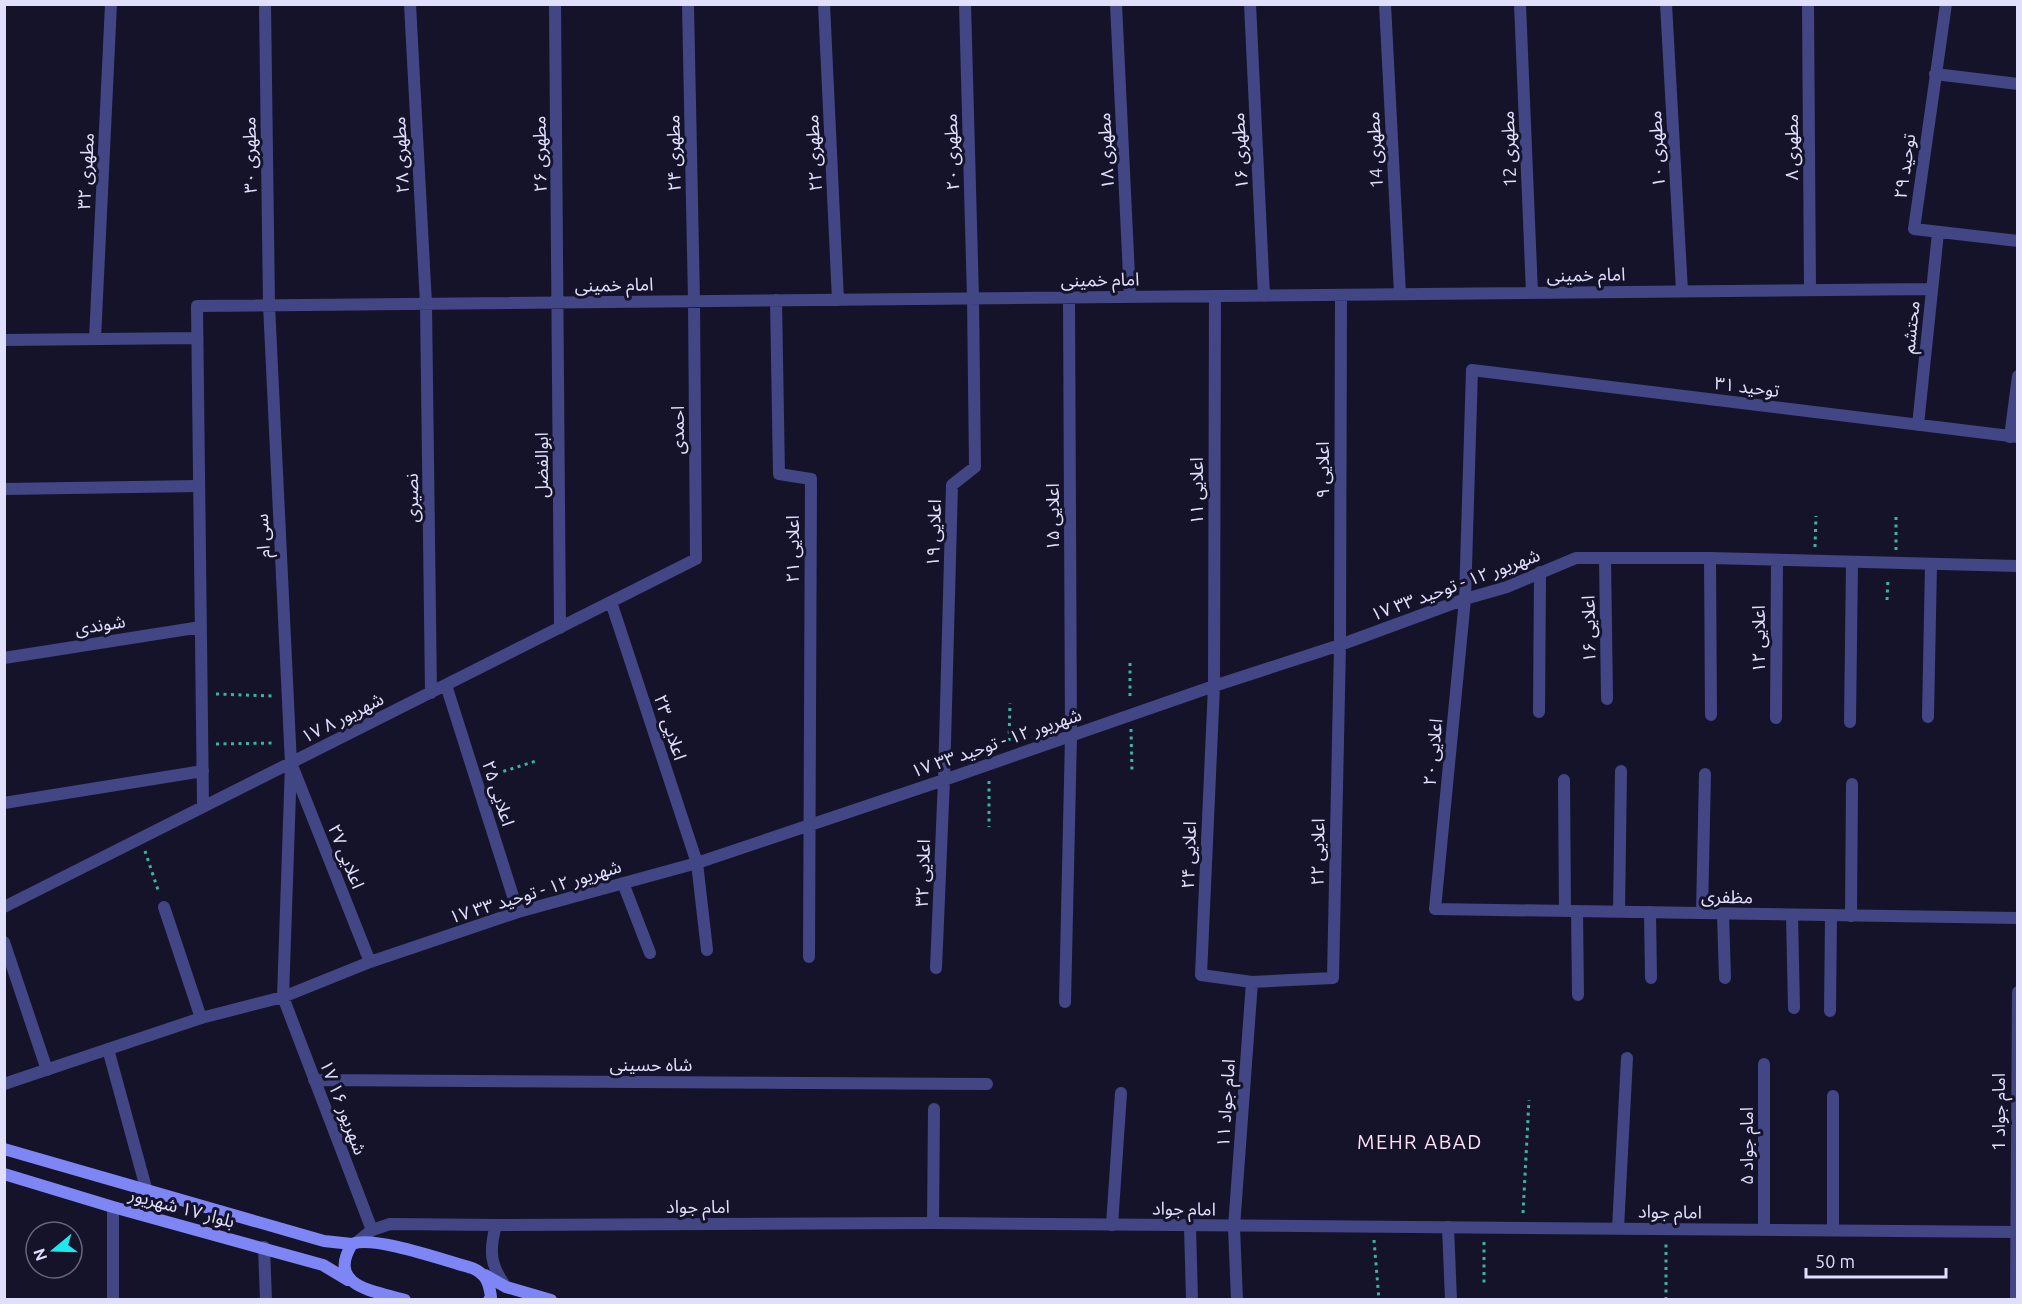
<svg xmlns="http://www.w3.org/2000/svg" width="2022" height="1304" viewBox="0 0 2022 1304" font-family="Ubuntu,'Noto Sans Arabic',sans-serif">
	<rect width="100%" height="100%" fill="#15132a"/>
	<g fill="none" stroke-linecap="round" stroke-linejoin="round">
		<path stroke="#3bb4a2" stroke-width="3" stroke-dasharray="3 4.5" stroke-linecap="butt" d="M1815 547 1816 516
			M1896 550V515
			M1887 600 1888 578
			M1130 663V699
			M216 694 272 696
			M1131 729 1132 773
			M1009 741 1010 703
			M216 744 276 743
			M489 776 536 761
			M989 781V827
			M145 851 159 893
			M1523 1213 1529 1100
			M1374 1240 1379 1300
			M1484 1242V1285
			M1666 1300V1244"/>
		<path stroke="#424685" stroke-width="12" d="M2010 437 2018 376
			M4 489 199 486
			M1710 558 1711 715
			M1465 599 1472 370
			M1539 712 1540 572
			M1928 717 1931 564
			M1850 722 1852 562
			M4 803 203 771
			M697 863 707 950
			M623 883 650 953
			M164 907 201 1018
			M1577 911 1578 995
			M1650 912 1651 978
			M1702 913 1705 774
			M1723 914 1725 978
			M1792 915 1794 1008
			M1851 916 1852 784
			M4 942 47 1070
			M1065 1002 1071 736
			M1830 1011 1831 915
			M108 1049 146 1188
			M1833 1096V1230
			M1112 1225 1121 1093
			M1190 1226 1192 1300
			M1234 1227 1237 1300
			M1618 1228 1627 1058
			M264 1247 266 1300"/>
		<path stroke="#424685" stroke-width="12" d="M265 4 269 305 291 764 283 997 372 1230
			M410 4 426 304 431 693
			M555 4 560 628
			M824 4 838 300
			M1116 4 1130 297
			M1250 4 1264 296
			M1385 4 1400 294
			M1520 4 1532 293
			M1666 4 1682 291
			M1808 4 1810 290
			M1946 4 1914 229 2018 241
			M1935 74 2018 84
			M1215 296 1214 686 1201 975 1252 982 1333 978 1340 645 1341 295
			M1069 297 1071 736
			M776 300 779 474 811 479 809 957
			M95 339 111 4
			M4 340 197 338
			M1472 370 2018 437
			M1918 425 1938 233
			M1605 558 1607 699
			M1465 599 1435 909 2018 918
			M611 602 697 863
			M4 658 201 627
			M446 685 518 912
			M1776 718 1777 560
			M293 768 370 962
			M1564 780 1565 911
			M203 806 197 306 1932 289
			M4 907 696 559 694 301 688 4
			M1619 912 1621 771
			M936 968 944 780 952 485 975 467 973 298 965 4
			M314 1080 987 1084
			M4 1084 201 1018 283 997 370 962 518 912 697 863 944 780 1214 686 1340 645 1465 599 1507 587 1576 558H1710L2018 566
			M113 1207V1300
			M933 1223 934 1109
			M1234 1227 1252 982
			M1448 1227 1451 1300
			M1764 1229V1064
			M2016 1300 2018 992"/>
		<path stroke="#424685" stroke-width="12" d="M496 1225C489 1251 490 1265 506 1287
			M356 1243 372 1230 390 1224 496 1225 933 1223 2018 1232"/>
		<path stroke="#7e85f5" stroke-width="12" d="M4 1149 324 1241 352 1244
			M4 1174 113 1207 323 1265 348 1280
			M485 1275 506 1287 551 1300
			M405 1300C375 1291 326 1287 352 1244 374 1235 446 1261 472 1268 486 1274 489 1282 491 1297L489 1300"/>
	</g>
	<g text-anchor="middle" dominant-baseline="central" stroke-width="6" stroke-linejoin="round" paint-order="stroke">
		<g font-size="18" fill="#e0dffc" stroke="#15132a">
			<text transform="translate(1791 147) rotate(-90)">مطهری ۸</text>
			<text transform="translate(1508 149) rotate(-92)">مطهری 12</text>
			<text transform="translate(1656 149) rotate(-93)">مطهری ۱۰</text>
			<text transform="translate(1374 150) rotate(-93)">مطهری 14</text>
			<text transform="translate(1105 151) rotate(-93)">مطهری ۱۸</text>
			<text transform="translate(1239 151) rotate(-93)">مطهری ۱۶</text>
			<text transform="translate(951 152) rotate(-92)">مطهری ۲۰</text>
			<text transform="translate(673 153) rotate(-91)">مطهری ۲۴</text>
			<text transform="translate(813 153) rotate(-93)">مطهری ۲۲</text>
			<text transform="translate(539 154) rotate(-91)">مطهری ۲۶</text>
			<text transform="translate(249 155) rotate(-91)">مطهری ۳۰</text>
			<text transform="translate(400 155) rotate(-93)">مطهری ۲۸</text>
			<text transform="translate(1904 166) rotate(-82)">توحید ۲۹</text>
			<text transform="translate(85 171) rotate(-87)">مطهری ۳۲</text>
			<text transform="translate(1586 274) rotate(-1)">امام خمینی</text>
			<text transform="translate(1100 279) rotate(-1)">امام خمینی</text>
			<text transform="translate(614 284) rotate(-1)">امام خمینی</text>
			<text transform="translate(1910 327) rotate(-84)">محتشم</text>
			<text transform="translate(1747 386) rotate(7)">توحید ۳۱</text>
			<text transform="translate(677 430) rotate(-90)">احمدی</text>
			<text transform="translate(541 465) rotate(-90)">ابوالفضل</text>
			<text transform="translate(1322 470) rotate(-90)">اعلایی ۹</text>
			<text transform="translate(1196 491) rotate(-90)">اعلایی ۱۱</text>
			<text transform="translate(411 498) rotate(-91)">نصیری</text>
			<text transform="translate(1052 517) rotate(-90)">اعلایی ۱۵</text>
			<text transform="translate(933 533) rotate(-88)">اعلایی ۱۹</text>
			<text transform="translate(262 536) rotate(-93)">سی ام</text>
			<text transform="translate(792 549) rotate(-90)">اعلایی ۲۱</text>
			<text transform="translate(1455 584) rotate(-20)">۱۷ شهریور ۱۲ - توحید ۳۳</text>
			<text transform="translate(100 624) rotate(-9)">شوندی</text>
			<text transform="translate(1588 629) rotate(-91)">اعلایی ۱۶</text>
			<text transform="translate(1758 639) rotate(-90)">اعلایی ۱۲</text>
			<text transform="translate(342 717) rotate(-27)">۱۷ شهریور ۸</text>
			<text transform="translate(671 727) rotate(72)">اعلایی ۲۳</text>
			<text transform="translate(996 742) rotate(-19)">۱۷ شهریور ۱۲ - توحید ۳۳</text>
			<text transform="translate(1432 752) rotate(-84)">اعلایی ۲۰</text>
			<text transform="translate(499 793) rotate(72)">اعلایی ۲۵</text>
			<text transform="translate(1317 852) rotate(-89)">اعلایی ۲۲</text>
			<text transform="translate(1188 855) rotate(-88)">اعلایی ۲۴</text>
			<text transform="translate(347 856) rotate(68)">اعلایی ۲۷</text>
			<text transform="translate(922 873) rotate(-88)">اعلایی ۳۲</text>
			<text transform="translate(535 891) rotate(-17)">۱۷ شهریور ۱۲ - توحید ۳۳</text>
			<text transform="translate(1727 896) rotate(1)">مظفری</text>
			<text x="651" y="1064">شاه حسینی</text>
			<text transform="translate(1225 1103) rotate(-86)">امام جواد ۱۱</text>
			<text transform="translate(344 1107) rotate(69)">۱۷ شهریور ۱۶</text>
			<text transform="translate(1998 1112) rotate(-90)">امام جواد 1</text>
			<text transform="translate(1746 1146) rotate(-90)">امام جواد ۵</text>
			<text x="698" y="1206">امام جواد</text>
			<text transform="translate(182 1207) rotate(15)">بلوار ۱۷ شهریور</text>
			<text transform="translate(1184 1208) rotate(1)">امام جواد</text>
			<text transform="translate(1670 1211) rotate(1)">امام جواد</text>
		</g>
		<g font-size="20" letter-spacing="1.5" fill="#fde1f5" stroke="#15132a">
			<text x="1420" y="1141">MEHR ABAD</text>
		</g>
	</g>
	<rect width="2022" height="1304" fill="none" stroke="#e0dffc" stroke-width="12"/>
	<g transform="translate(54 1250) rotate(251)"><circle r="28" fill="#15132a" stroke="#66657e" stroke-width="1.5"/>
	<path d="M0-4.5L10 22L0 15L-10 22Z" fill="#1aeaed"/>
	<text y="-9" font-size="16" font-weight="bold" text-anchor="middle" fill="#e0dffc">N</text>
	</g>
	<path d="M1806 1268v9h140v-9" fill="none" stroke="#e0dffc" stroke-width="3"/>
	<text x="1815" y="1268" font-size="18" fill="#e0dffc" stroke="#15132a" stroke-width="4.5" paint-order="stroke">50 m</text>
</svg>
